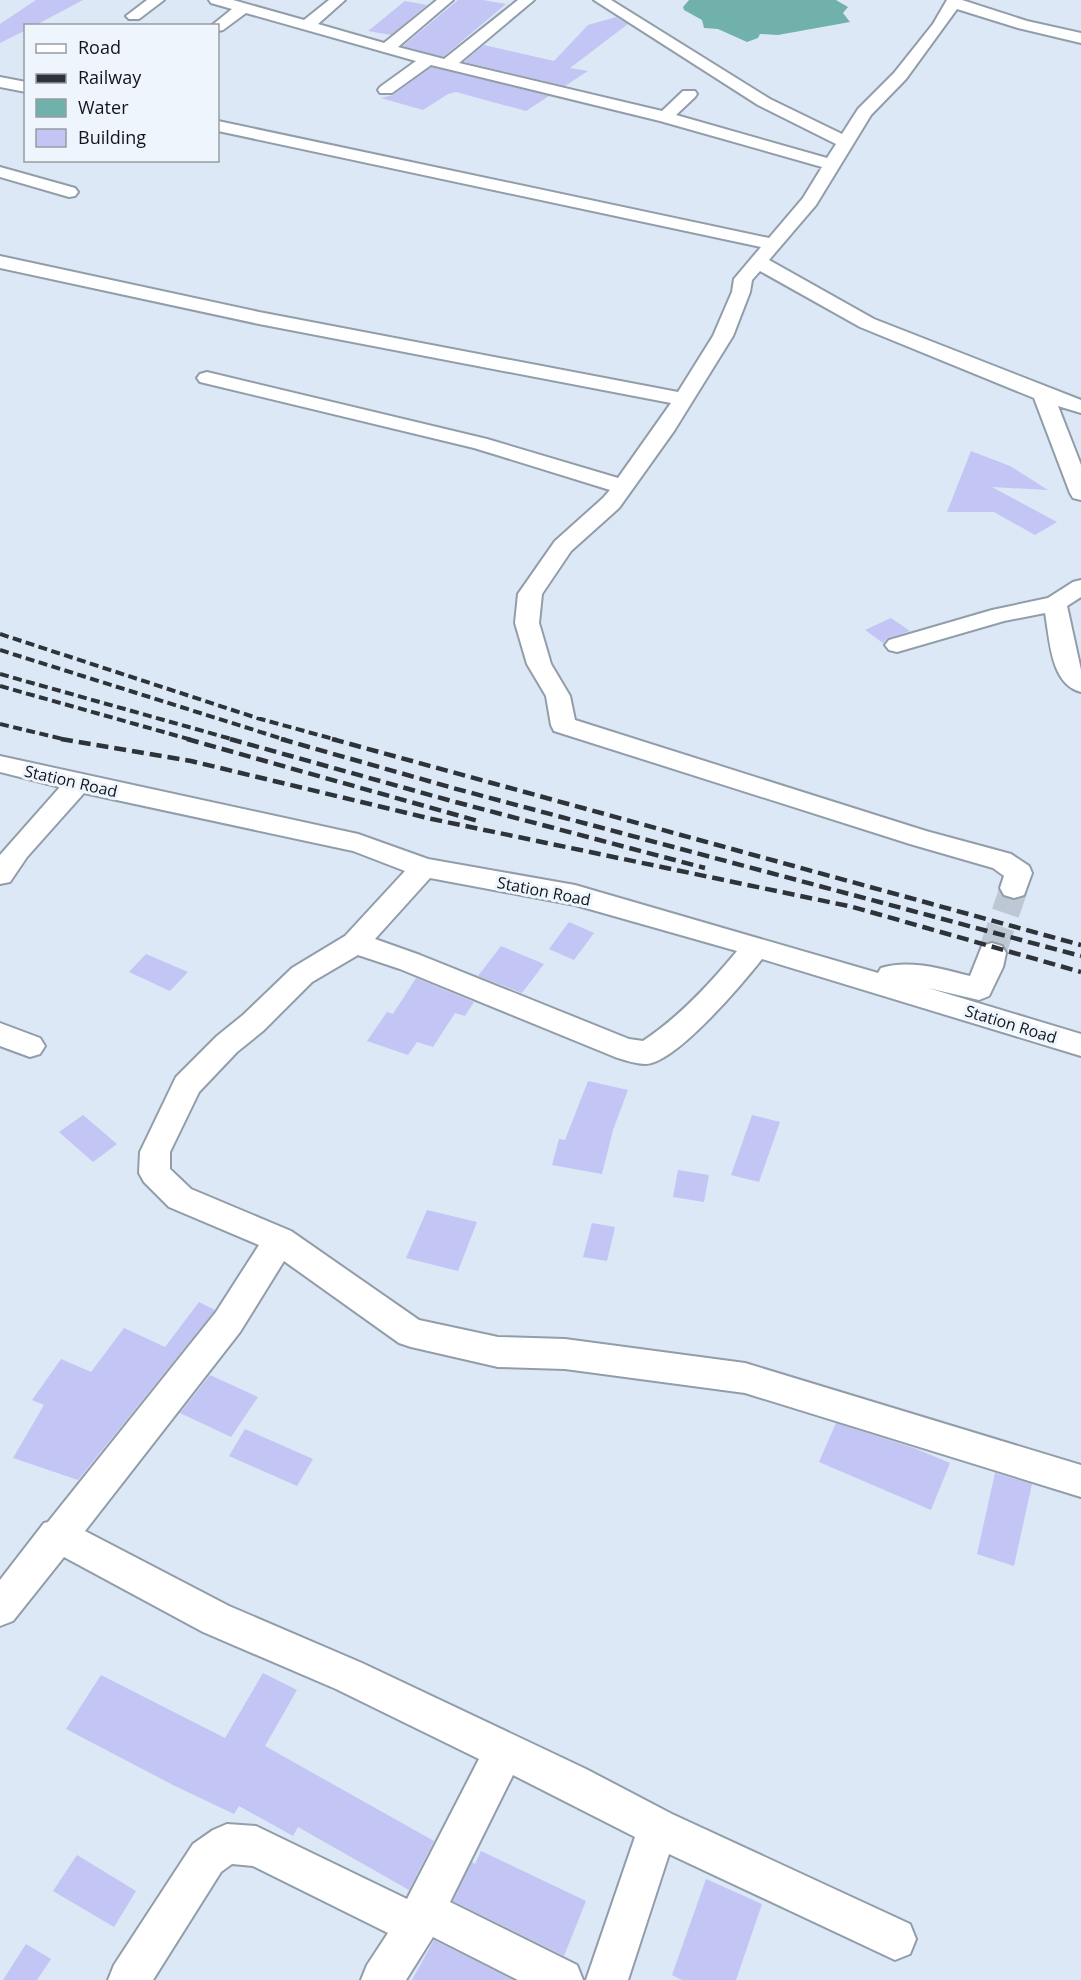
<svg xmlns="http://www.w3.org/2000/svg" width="1081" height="1980" viewBox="0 0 1081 1980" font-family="'Open Sans',sans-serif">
	<rect width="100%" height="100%" fill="#dce8f6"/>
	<path fill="#71b1ac" d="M689 0H836L848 7 843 13 850 22 778 35 760 34 758 38 747 42 718 29 704 28 702 20 684 10 683 7Z"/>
	<path fill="#c3c5f5" d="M36 0H83L34 26H26V30L0 43V24Z
		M458 0H483L506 4 443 57 403 46Z
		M405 1 427 5 391 35 368 31Z
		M616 17 628 24 570 68 588 71 565 86 464 62 484 45 554 61 588 25Z
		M431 67 549 96 526 111 456 92 448 94 423 110 381 98 393 95Z
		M971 451 1010 466 1048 490 992 487 1057 522 1035 535 994 512H947Z
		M891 618 910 631 888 638 883 643 865 630Z
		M569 922 594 933 574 960 549 949Z
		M501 946 544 964 522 993 478 976Z
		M146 954 188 972 170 991 129 972Z
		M416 978 474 1002 465 1016 455 1013 433 1047 417 1042 408 1055 367 1041 387 1012 393 1014Z
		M588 1081 628 1090 613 1130 602 1174 552 1165 559 1139 565 1140Z
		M83 1115 117 1144 93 1162 59 1132Z
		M752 1115 780 1122 759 1182 731 1175Z
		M678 1170 709 1175 704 1202 673 1197Z
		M427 1210 477 1222 458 1271 406 1258Z
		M592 1223 615 1227 607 1261 583 1257Z
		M199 1302 215 1310 78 1480 13 1458 44 1405 32 1400 61 1359 91 1372 124 1328 165 1347Z
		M210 1375 258 1397 231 1437 180 1413Z
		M836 1423 914 1448 950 1463 931 1510 819 1462Z
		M245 1429 313 1459 297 1486 229 1456Z
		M995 1473 1032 1484 1014 1566 977 1554Z
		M263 1673 297 1690 265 1746 434 1841 409 1890 298 1827 293 1836 239 1806 234 1814 175 1786 66 1729 101 1675 225 1738Z
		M481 1851 586 1901 564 1956 453 1901 472 1862 475 1864Z
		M77 1855 136 1891 114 1927 53 1891Z
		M706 1879 762 1904 736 1980H682L672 1975Z
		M434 1940 513 1980H412Z
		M26 1944 51 1959 37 1980H3Z"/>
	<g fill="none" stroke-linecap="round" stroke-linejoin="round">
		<path stroke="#bec8d5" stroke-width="28" stroke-dasharray="28 14" stroke-linecap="butt" d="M992 953 1014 888"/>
		<defs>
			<path id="minor" d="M147 0H164L139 19H129L126 16Z
				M209 0H233L304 20 329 0H345L318 24 384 43 437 0H453L398 47 444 59 518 0H534L459 63 662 111 683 91H695L697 94 695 97 676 115 827 158 836 144 758 105 594 0H611L770 99 842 134 858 109 894 73 933 24 947 0H962L1027 21 1081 33V43L1018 28 957 9 906 79 871 115 816 205 769 260 874 319 1081 400V413L1058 406 1081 465V500L1073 498 1070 493 1034 398 860 327 760 271 752 280 750 292 733 336 674 431 619 508 571 551 542 594 539 623 551 664 570 696 575 720 926 831 1011 854 1029 866 1032 873 1024 895 1014 898 1004 895 1000 888 1004 876 993 868 910 844 554 731 551 725 546 696 527 664 515 623 518 594 555 541 603 498 610 490 474 448 200 382 197 378 200 374 207 372 487 439 618 478 671 403 259 324 0 268V256L259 312 678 392 713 336 732 292 734 279 761 247 218 131V121L769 238 803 198 822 167 660 121 431 65 392 93H380L378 90 380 87 416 61 246 13 223 30 218 31V26H211L232 9 211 3Z
				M0 77 26 82V92L0 87Z
				M0 167 75 188 78 192 75 196 69 197 0 177Z
				M1081 580V597L1067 606 1081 670V692C1050 684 1050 639 1045 613L1004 621 897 652 889 650 885 645 889 640 992 610 1048 598 1073 582Z
				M0 756 358 834 428 859 575 885 878 973 881 968C909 959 943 969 970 976L982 946 992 943 1002 946 1006 953 1003 967 989 996 979 1000 928 988 1081 1034V1056L762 959C743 983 676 1063 646 1064 636 1064 624 1060 615 1057L400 969 358 955 312 982 263 1031 237 1052 199 1092 170 1152V1169L191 1189 291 1231 419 1320 498 1337 565 1339 745 1363 1081 1465V1497L745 1393 565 1369 498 1367 411 1347 399 1343 284 1261 240 1332 85 1531 229 1606 362 1663 586 1769 672 1814 910 1924 916 1939 910 1954 895 1960 669 1854 628 1980H586L635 1837 513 1775 450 1902 577 1965 583 1980H518L433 1937 406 1980H361L367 1965 388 1933 253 1866 232 1864 221 1872 153 1980H108L114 1965 193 1844 213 1830 227 1824 256 1826 407 1899 479 1759 336 1689 203 1632 64 1557 13 1621 0 1626V1580L44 1523 48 1522 216 1312 259 1245 169 1207 144 1182 139 1173 140 1152 176 1077 217 1036 243 1015 292 968 345 936 405 871 353 851 84 793 27 857 10 882 0 884V855L60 787 0 772ZM430 878 575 905 737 951C709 985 679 1017 643 1041L629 1039 420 955 375 939Z
				M0 1023 40 1038 45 1046 40 1054 30 1057 0 1046Z"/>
		</defs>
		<use href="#minor" stroke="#919da9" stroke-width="4"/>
		<use href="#minor" fill="#fff" fill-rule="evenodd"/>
		<path stroke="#2e3339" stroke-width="4" stroke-dasharray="9 4.5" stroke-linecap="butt" d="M0 634 257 718 337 740
			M0 650 286 740
			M0 674 235 740
			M0 686 192 740
			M0 724 67 740"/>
		<path stroke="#2e3339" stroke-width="4.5" stroke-dasharray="12 6" stroke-linecap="butt" d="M61 739 191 761 432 819 853 907 1081 972
			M187 739 478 821
			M230 739 448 800 705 868
			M281 739 453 788 1081 956
			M332 739 1081 945"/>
	</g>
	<g text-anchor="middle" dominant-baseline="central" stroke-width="6" stroke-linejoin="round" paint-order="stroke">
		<g font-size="16" fill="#11161a" stroke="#eef5fd">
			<text transform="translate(71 781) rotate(13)">Station Road</text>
			<text transform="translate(544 891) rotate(11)">Station Road</text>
			<text transform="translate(1011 1024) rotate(17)">Station Road</text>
		</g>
	</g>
	<rect x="24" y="24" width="195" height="138" fill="#eef5fd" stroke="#969ca2" stroke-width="1.5"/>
	<rect x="36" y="44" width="30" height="9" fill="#ffffff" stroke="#969ca2" stroke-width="1.5"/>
	<text x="78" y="54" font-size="18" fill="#11161a">Road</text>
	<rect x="36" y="74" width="30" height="9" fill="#2e3339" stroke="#969ca2" stroke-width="1.5"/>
	<text x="78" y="84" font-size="18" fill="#11161a">Railway</text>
	<rect x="36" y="99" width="30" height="18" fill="#71b1ac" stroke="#969ca2" stroke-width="1.5"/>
	<text x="78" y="114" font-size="18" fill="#11161a">Water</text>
	<rect x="36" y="129" width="30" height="18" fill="#c3c5f5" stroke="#969ca2" stroke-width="1.5"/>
	<text x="78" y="144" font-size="18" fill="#11161a">Building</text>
</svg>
